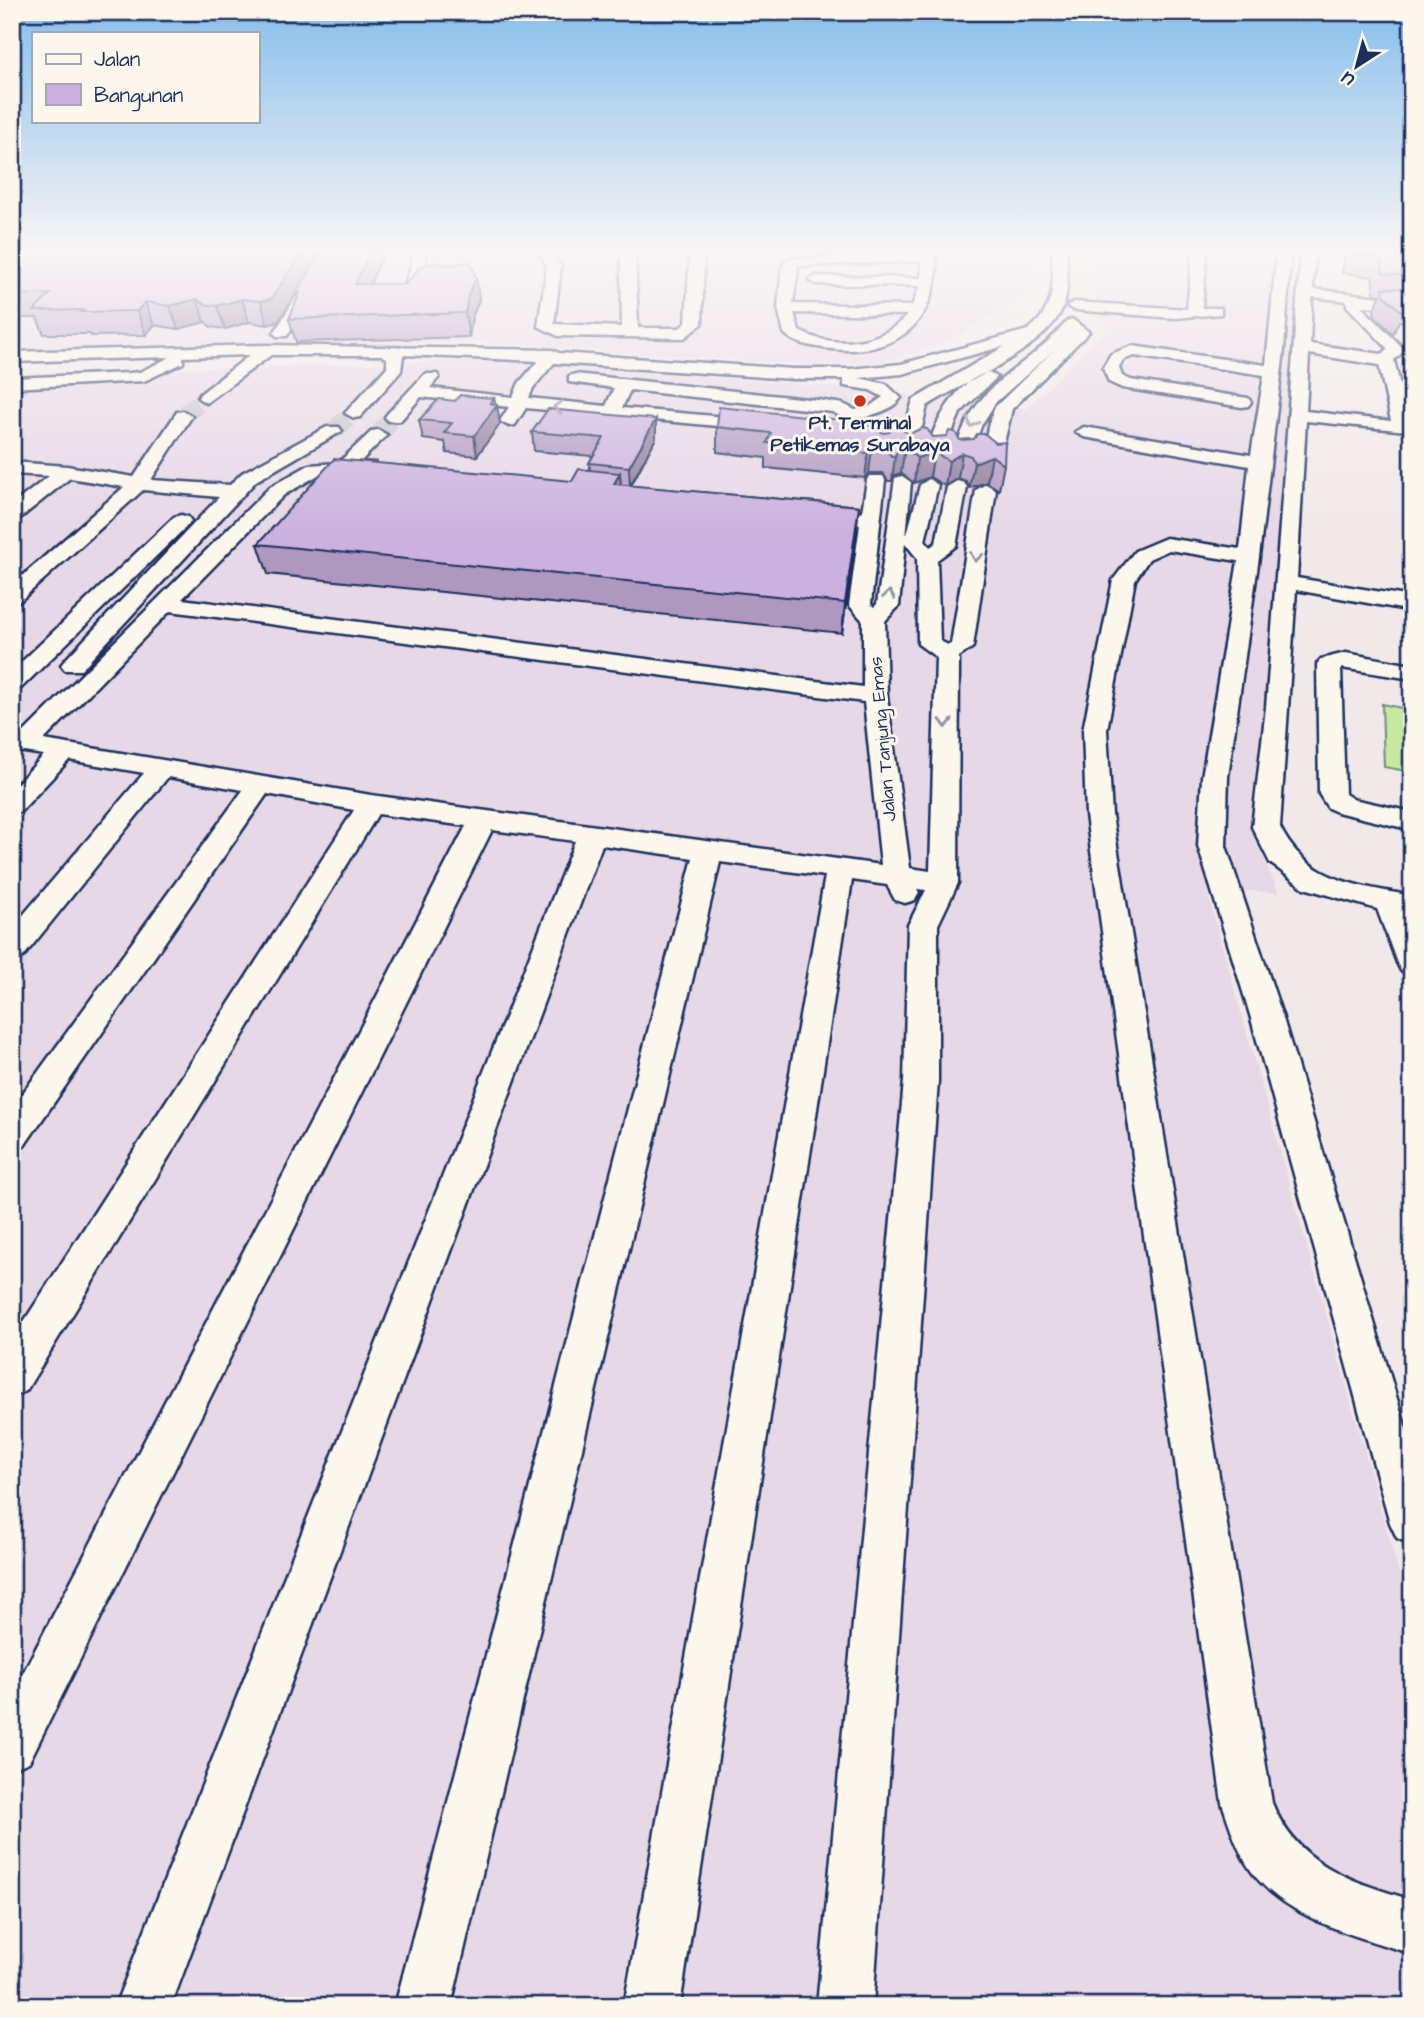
<svg xmlns="http://www.w3.org/2000/svg" width="1424" height="2018" viewBox="0 0 1424 2018" font-family="'Architects Daughter',sans-serif">
	<rect width="100%" height="100%" fill="#f1e9e9"/>
	<filter id="ink" filterUnits="userSpaceOnUse"><feTurbulence type="fractalNoise" baseFrequency=".0143" numOctaves="2"/><feDisplacementMap in="SourceGraphic" scale="14" xChannelSelector="R" yChannelSelector="G"/><feConvolveMatrix kernelMatrix="1 2 1 2 8 2 1 2 1" color-interpolation-filters="sRGB"/></filter>
	<g filter="url(#ink)">
		<path fill="#e6d8e6" d="M12 250H1029L1023 295 947 343 876 364 809 365 477 342 12 353Z
			M1095 250H1298L1299 346 1279 517 1254 836 1279 893 1206 888 1412 1619V2006H12V374L495 360 839 387 1026 409 1107 329 1095 304Z"/>
		<path fill="#c6e8a1" stroke="#708c80" stroke-width="2" d="M1382 704 1412 710V772L1384 767Z"/>
		<g fill="none" stroke-linecap="round" stroke-linejoin="round">
			<path stroke="#c6c4cd" stroke-width="15" stroke-dasharray="15 8" stroke-linecap="butt" d="M202 401 206 398"/>
			<path stroke="#c6c4cd" stroke-width="19" stroke-dasharray="19 10" stroke-linecap="butt" d="M183 416 204 400
				M333 431 354 413
				M378 435 394 417"/>
			<defs>
				<path id="minor" d="M325 250H339L287 336H277L274 333Z
					M410 250H424L426 262 420 282 413 286 406 282 412 262Z
					M537 250H551L561 266 554 324 622 327 621 250H635L638 328H680L686 323 690 250H704L702 324 684 338 558 336 538 326 547 266Z
					M919 250H933C938 265 937 281 931 296 915 344 870 355 824 348 811 346 794 344 784 333L778 308 782 266 790 259 920 253ZM922 261 921 278 816 276 809 280 816 284 920 286 912 306 793 304 798 266ZM794 313 907 315C882 345 833 349 799 331Z
					M1052 250H1066C1067 269 1070 291 1062 309 1044 350 964 382 927 406L916 452 907 457 898 452 913 400 1005 346 902 374 859 378 886 384 901 398C890 412 877 412 862 419 856 421 855 427 851 431 842 438 809 438 802 430L811 425 838 424 843 418 833 412 630 390 622 408 760 420 769 425 760 430 526 408 515 425 509 426 500 421 509 407 421 397 400 421H388L385 417 388 413 425 374H437L439 377 430 388 513 397 519 383 538 361 403 355 401 371 360 417 354 418 345 413 387 367V358L381 355H271L206 403 198 398 200 394 250 355 183 357V363L144 381 12 388V378L129 373 140 372 170 357 12 362V352L267 345 552 350 559 353 793 369H850L901 364 1028 330C1056 309 1054 282 1052 250ZM554 363 793 379H844V386L870 390 883 397 870 406 855 410 843 404 818 400 575 374 569 376V382L614 388 606 406 529 398 533 388Z
					M1193 250H1207L1202 308H1221V314L1174 318 1074 310 1067 306 1074 302 1187 309Z
					M1277 250H1291L1284 350 1259 557 1228 777 1226 846 1282 1015 1412 1449V1545L1397 1538 1390 1523 1250 1015 1198 846 1202 777 1238 561 1169 550 1149 559 1135 580 1107 730 1112 815 1272 1803C1298 1866 1351 1881 1412 1900V1954C1356 1936 1278 1917 1246 1863 1235 1844 1229 1823 1222 1803L1086 815 1083 730 1113 580 1135 551 1166 538 1240 549 1249 466 1084 437 1075 432 1084 427 1251 455 1264 375 1134 356 1123 360 1119 367 1122 376 1131 380 1248 398 1251 402 1248 406 1242 407 1122 388 1109 382 1103 367 1111 354 1132 346 1266 365Z
					M1301 250H1315L1313 289 1412 301V309L1361 306 1405 350 1394 360 1410 427 1407 431 1306 421 1297 578 1412 597V611L1296 590 1280 827C1307 882 1357 885 1412 896V916H1408L1412 924V974L1401 971 1397 963 1377 909 1304 888 1270 863 1252 827 1266 707ZM1312 297 1347 301V306L1388 349 1382 354 1310 344ZM1309 354 1379 365 1391 421 1306 411Z
					M1072 319 1089 332 1012 409 999 464 992 466 983 460 988 426 995 407 1055 349 996 402 982 424 968 462H956L953 458C975 377 1021 376 1067 321Z
					M989 372 997 377 960 413 941 459H929L926 455C933 425 956 380 989 372Z
					M183 411 192 416 151 480 230 485 242 473 327 427H339L342 431 256 481 81 670H65L61 665 65 660 219 497 143 490 20 601 12 602V585L124 487 70 478 19 519 12 521V505L49 476 12 474V462L67 466 134 477 177 412Z
					M378 430 387 435 360 462 376 463 378 467 376 471 320 474 284 495 182 599 863 687V621L849 605 860 524 817 519 807 513 817 507 862 512 867 480 869 476H883L885 480 871 604 874 607 877 604 895 478 902 476 911 482 906 538 920 485 929 479 938 485 925 541 930 547 936 543 947 487 957 481 964 483 967 487 956 546 937 560 940 641 948 645 951 644 976 490 986 484 996 490 973 647 959 657 958 883 938 925V1081L873 2006H817L904 1081 908 925 926 890 917 889 919 893 915 900 905 903 895 900 887 885 852 880 680 2006H624L825 876 720 862 451 2006H395L693 858 602 845 171 2006H115L575 841 492 830 29 1762 12 1769V1694L466 826 378 814 26 1391 12 1397V1340L354 810 267 794 24 1146 12 1151V1108L243 790 168 777 23 957 12 960V928L144 773 69 760 21 811 12 814V789L44 755 12 750V734L20 736 270 487 309 465 338 463 372 431ZM905 543 917 558 918 644 936 657 930 871 910 868 887 696 885 621 899 606ZM170 611 864 702 881 865 371 795 44 740Z
					M181 515 188 517 191 521 188 525 20 689 12 691V671L174 517Z
					M1346 653 1412 665V679L1341 668 1345 794 1353 799 1412 812V830L1337 812 1328 808 1319 794 1317 664 1321 659Z"/>
			</defs>
			<use href="#minor" stroke="#1b2f5e" stroke-width="5"/>
			<use href="#minor" fill="#fbf7ec" fill-rule="evenodd"/>
		</g>
		<path fill="#af98c0" stroke="#1b2f5e" stroke-width="2" d="M12 250H385L370 284H406L421 266 435 263 450 265 470 262 476 278 479 300 472 317 469 337 296 342 289 319 298 299 296 293 310 271 278 322 267 325 249 322 225 329 211 327 205 322 178 329 154 325 146 335 91 336 90 334H44L37 318H12Z
			M1345 250H1405L1404 266 1412 267V340L1408 322 1399 321 1393 334 1375 316 1374 309 1381 295 1374 294 1372 277 1342 273Z
			M494 398 500 424 477 456 447 453 445 442 423 439 419 420 455 401Z
			M656 419V438L631 486 859 506 842 633 268 574 258 544 572 481 590 470 589 463 593 456 534 451 532 432Z
			M853 421 852 425 883 433 960 440 974 439 1004 465 999 490 987 482 969 488 966 481 958 478 945 486 930 477 914 483 901 473 894 475 892 481H888L883 473H869L865 478 766 468V458L717 452V427Z"/>
		<path fill="#8e7c9c" stroke="#1b2f5e" stroke-width="2" d="M304 250H323L278 322 267 325 261 301Z
			M371 250H385L360 307 355 284Z
			M476 278 479 300 472 317 469 337 465 313 468 295Z
			M197 299 205 322 178 329 170 306Z
			M242 299 249 322 225 329 217 306Z
			M145 302 154 325 146 335 137 311Z
			M494 398 496 408 497 405 500 424 477 456 474 436 490 403Z
			M656 419V438L630 486 629 467Z
			M872 448 869 473 865 478 868 453Z
			M905 448 901 473 894 475 892 481 895 456 898 450Z
			M934 452 930 477 914 483 917 458Z
			M962 453 958 478 945 486 949 461Z
			M992 456 987 482 969 488 974 463Z
			M620 473 622 502 614 484Z
			M859 506 856 536 842 633 845 603Z"/>
		<path fill="#cbb1df" stroke="#1b2f5e" stroke-width="2" d="M12 250H304L271 299 261 301 242 299 217 306 204 304 197 299 170 306 145 302 137 311 81 312 83 310 34 311 50 294 12 295Z
			M323 250H371L355 284H406L421 266 435 263 450 265 470 262 476 278 468 295 465 313 289 319 300 292 296 293Z
			M1351 250H1405L1404 266 1412 267V277L1383 273 1381 257 1350 253Z
			M1383 288 1412 289V300L1403 299 1402 312 1384 295Z
			M460 395 494 398 490 403 497 405 474 436 444 433 452 423 419 420 439 399 455 401Z
			M719 407 853 421 851 425H871L883 433 889 432 893 426 899 427 909 434 922 428 927 429 933 437 947 436 949 431 955 432 960 440 974 439 977 434H985L996 443 1005 442 1004 465 992 456 974 463 971 456 962 453 949 461 934 452 917 458 905 448 898 450 895 456H891L886 448H872L868 453 767 443 771 433 717 427Z
			M548 409 656 419 629 467 589 463 604 438 532 432Z
			M334 459 572 481 579 469 620 473 614 484 859 506 845 603 258 544Z"/>
		<defs><path id="oneway-chevron" d="M-2-3.5L2.5 0L-2 3.5" fill="none" stroke-width="1.6" stroke-linecap="round" stroke-linejoin="round" transform="scale(1.75)"/></defs>
		<g stroke="#8b93a5">
			<use href="#oneway-chevron" transform="translate(558 407) rotate(-175)"/>
			<use href="#oneway-chevron" transform="translate(972 423) rotate(116)"/>
			<use href="#oneway-chevron" transform="translate(976 557) rotate(99)"/>
			<use href="#oneway-chevron" transform="translate(889 595) rotate(-82)"/>
			<use href="#oneway-chevron" transform="translate(946 723) rotate(91)"/>
		</g>
	</g>
	<linearGradient id="sky" x2="0" y2="1"><stop stop-color="#86beec"/><stop offset="0.47" stop-color="#f9f5f5"/><stop offset="1" stop-color="#f9f5f5" stop-opacity="0"/></linearGradient>
	<rect width="1424" height="533" fill="url(#sky)"/>
	<circle fill="#c8321e" stroke="#fbf7ec" stroke-width="2.5" cx="860" cy="401" r="7"/>
	<g text-anchor="middle" dominant-baseline="central" stroke-width="6" stroke-linejoin="round" paint-order="stroke">
		<g font-size="19" font-weight="bold" fill="#1b2f5e" stroke="#fbf7ec">
			<text x="860" y="423">Pt. Terminal<tspan x="860" dy="22">Petikemas Surabaya</tspan></text>
		</g>
		<g font-size="19" fill="#1b2f5e" stroke="#fbf7ec">
			<text transform="translate(883 739) rotate(-95)">Jalan Tanjung Emas</text>
		</g>
	</g>
	<rect width="1424" height="2018" fill="none" stroke="#fbf7ec" stroke-width="42"/>
	<rect x="21" y="21" width="1382" height="1976" fill="none" stroke="#1b2f5e" stroke-width="2.5" filter="url(#ink)"/>
	<rect x="32" y="32" width="228" height="91" fill="#fbf7ec" stroke="#a1a7b3" stroke-width="2"/>
	<rect x="46" y="54" width="35" height="10" fill="#fbf7ec" stroke="#a1a7b3" stroke-width="2"/>
	<text x="94" y="66" font-size="21" fill="#1b2f5e">Jalan</text>
	<rect x="46" y="84" width="35" height="21" fill="#cbb1df" stroke="#a1a7b3" stroke-width="2"/>
	<text x="94" y="102" font-size="21" fill="#1b2f5e">Bangunan</text>
	<g transform="translate(1357 66) rotate(216)" stroke="#fbf7ec" stroke-width="5" paint-order="stroke">
	<path d="M0-5L12 26L0 18L-12 26Z" fill="#1b2f5e"/>
	<text y="-10" font-size="19" font-weight="bold" text-anchor="middle" fill="#1b2f5e">U</text>
	</g>
</svg>
